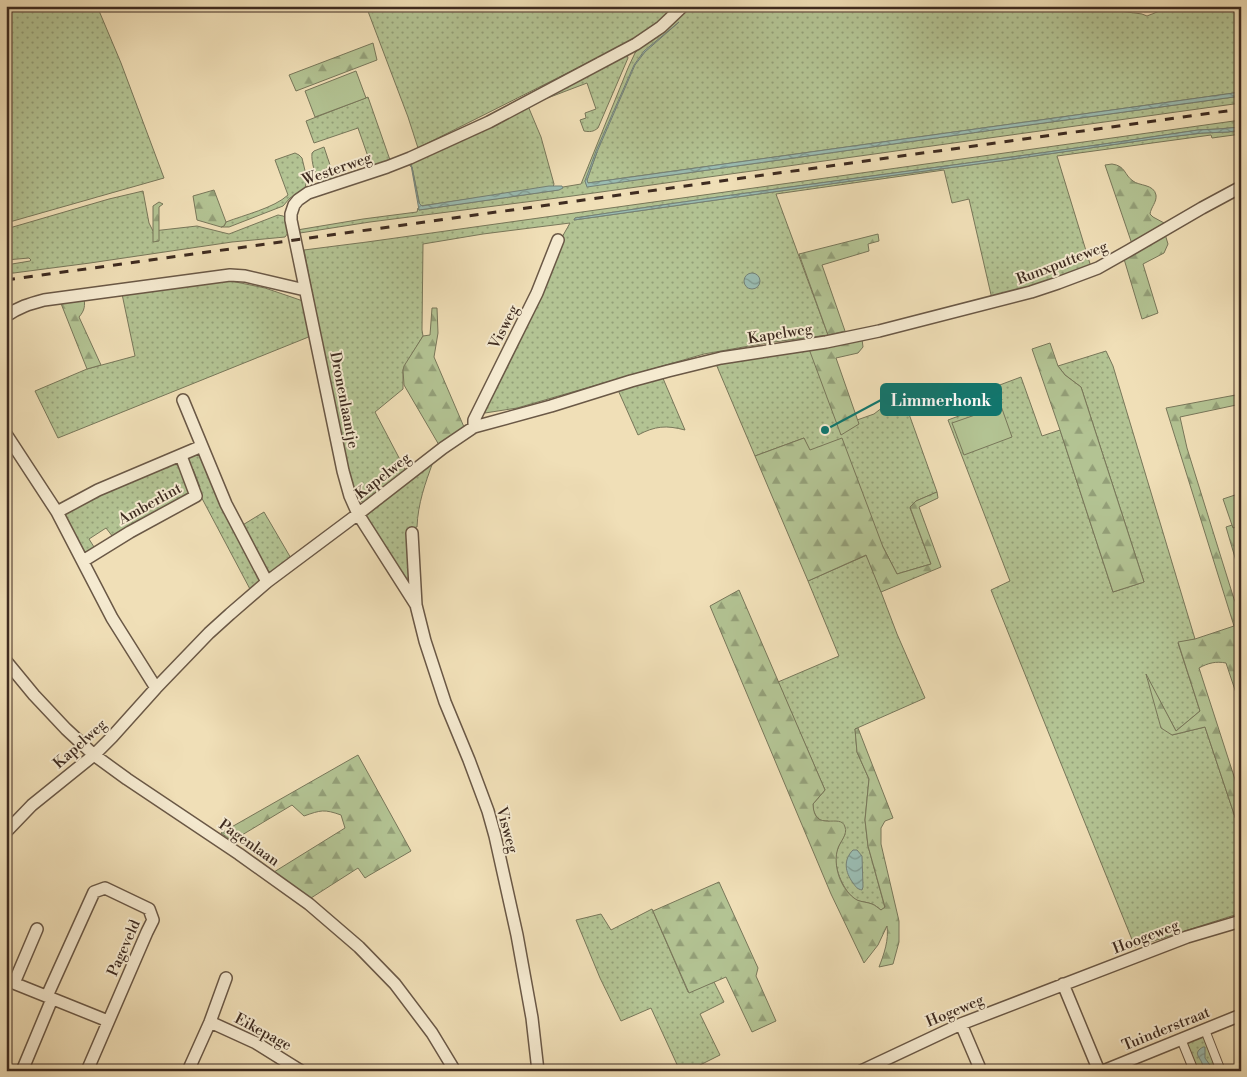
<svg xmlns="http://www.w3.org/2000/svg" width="1247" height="1077" viewBox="0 0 1247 1077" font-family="'Libre Bodoni',serif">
	<defs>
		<pattern id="grass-dots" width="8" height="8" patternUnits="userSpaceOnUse" patternTransform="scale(1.25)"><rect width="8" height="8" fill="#b3c393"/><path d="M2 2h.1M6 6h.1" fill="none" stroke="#939f78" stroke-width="1.8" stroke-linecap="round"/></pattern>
		<pattern id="forest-firs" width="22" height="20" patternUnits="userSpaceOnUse" patternTransform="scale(1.25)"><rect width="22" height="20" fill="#b3c393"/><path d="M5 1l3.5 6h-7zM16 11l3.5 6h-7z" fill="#939f78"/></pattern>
		<pattern id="water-waves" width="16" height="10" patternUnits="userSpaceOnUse" patternTransform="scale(1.25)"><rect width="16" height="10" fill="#9abcb2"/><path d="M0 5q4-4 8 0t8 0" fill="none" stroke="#7f9990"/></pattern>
	</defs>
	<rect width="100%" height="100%" fill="#f0dfb7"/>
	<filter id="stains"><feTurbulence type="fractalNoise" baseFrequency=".004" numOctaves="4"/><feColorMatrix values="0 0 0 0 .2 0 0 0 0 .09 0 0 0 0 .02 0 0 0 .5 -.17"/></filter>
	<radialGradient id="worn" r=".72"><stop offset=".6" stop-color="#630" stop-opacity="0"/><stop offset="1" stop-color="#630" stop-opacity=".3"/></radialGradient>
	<path fill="url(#grass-dots)" stroke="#78775a" d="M6 6H97L121 63 164 178 6 223Z
		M366 6H672C660 25 640 36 621 46L418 148 408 117Z
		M691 6H1118L1120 11 1142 14 1147 16 1172 6H1241V92L588 183 587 180 597 152 585 181 587 186 687 173 1000 129 1241 96V103L565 197 370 222 300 233 297 230 363 219 417 212 418 208 419 210 558 190 563 187 581 184 628 68 635 53 642 45Z
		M627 54 628 58 598 128C593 132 590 132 584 131L580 120 586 118 585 113 596 109 587 83 545 99 546 96Z
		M368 97 390 160 372 168 358 128 314 143 306 121Z
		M528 106 541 137 554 184 553 187 420 206 412 167 410 166V162L437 152Z
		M1241 120V127L1218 129 1198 130C991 162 782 186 575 218L574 220 844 182 1007 160 1152 139 1202 133 1228 132 1241 130V134L1212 138 1211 135 1057 156 1091 267 992 299 969 199 952 203 944 170 776 194 828 335 766 343 704 354 517 408 485 413V411L536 308 552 262 561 239 570 223 483 234 423 244 422 330 423 336 415 349 403 370V389L375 412 407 473 368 502H362L356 496 354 489 341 440 304 250 367 242Z
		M324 147 335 180 325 183 321 182C315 176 311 162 312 153L314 151Z
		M295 153 299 155 302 158 307 179 305 188 290 198 283 206 229 227H221L224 226 226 222C244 215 274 208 288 195L275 160Z
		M143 191 149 223 153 231 197 226 229 234 278 215 283 216 285 217 288 233 285 237 232 242 90 263 6 274V265L30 261 31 260 29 258 6 260V229L109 199Z
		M226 280 265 288 303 301 311 336 58 438 35 391 87 369 135 356 122 294Z
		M809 349 858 424 857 420 874 414 883 407 904 400 937 492 916 501 910 508 931 564 897 574 883 547 809 450 804 438 755 456 716 364Z
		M1106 351 1113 366 1195 639 1178 643 1200 711 1176 731 1147 677 1172 735 1205 727 1241 835V913L1135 947 991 590 1010 581 948 420 1002 400 997 386 1021 377 1042 436 1060 430 1113 592 1144 582 1081 387 1065 375 1058 366Z
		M662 376 685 430C666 425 655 426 638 435L618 390Z
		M195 454 202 455 261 581 251 591 197 489 200 487 193 469 190 470 188 459 191 455Z
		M433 462C425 484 418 503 417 527L407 529 412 591 365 517Z
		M170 464 178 465 189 487V494L113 537 106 528 89 539 94 547V551L90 553H84L64 515 65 512 96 495Z
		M264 512 292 560 271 573 267 571 241 526Z
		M867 555 897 634 925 698 855 729 857 752 869 779 865 820 868 846 885 908 881 910C878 908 875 905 872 904 867 902 861 902 856 900 844 892 834 869 836 855 837 848 842 840 845 834L828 821H821L817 818 813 810V804L825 790 778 682 839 656 808 581Z
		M652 909 688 992 714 982 724 1002 700 1014 720 1055 688 1071H680L651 1008 621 1021 600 978 576 920 601 914 611 930Z
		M1204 1035 1220 1071H1197L1186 1044 1188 1042Z"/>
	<path fill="url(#forest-firs)" stroke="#78775a" d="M373 43 377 60 296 91 289 75Z
		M1112 164C1126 166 1124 175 1133 181 1139 186 1154 184 1156 195 1157 202 1151 207 1150 214L1153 217 1166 224 1132 244 1105 165Z
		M214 190 226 222 224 226 221 227 197 220 193 196Z
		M159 202 163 204 159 207V241L153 242V206Z
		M878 234 879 241 868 244 869 251 822 265 845 331 828 335 799 254Z
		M1165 234 1168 244 1164 253 1143 264 1158 313 1142 319 1124 259Z
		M84 297C85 306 85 310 79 317L101 365 87 369 60 301Z
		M432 308H437L438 333 434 357 464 427 439 445 404 385 403 370 404 366 423 336 430 335Z
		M862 339 863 347 858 353 836 358 859 424 841 435 809 349Z
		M1050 343 1058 366 1065 375 1081 387 1144 582 1113 592 1060 430 1032 349Z
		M1241 394V404L1180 417 1187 448 1234 599 1241 613V708L1226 663C1216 661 1208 663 1199 668L1241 798V835L1205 727 1172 735 1161 728 1146 674 1176 731 1200 711 1178 642 1195 639 1234 626 1166 408Z
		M804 438 810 450 842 438 883 547 897 574 931 564 910 507 916 501 937 492 938 498 919 507 941 567 881 592 866 555 808 581 755 456Z
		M1241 522V578L1226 527Z
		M739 590 825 790 813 804C814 834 841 812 845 827 848 834 840 842 838 848 832 865 841 891 857 900 861 902 867 902 872 904 875 905 878 908 881 910L885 907 868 846 865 820 869 779 857 752 855 729 858 728 893 818 885 821 881 828V844L899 921V942L893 964 879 967C884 954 889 940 887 926L878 945 864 963 831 894 710 606Z
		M358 755 411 851 368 876 365 878 358 868 311 898 274 872 345 828 341 815C324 809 321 810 304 816L292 805 232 841 221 833Z
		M719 882 758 968 756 976 776 1021 752 1032 726 977 689 993 653 911Z"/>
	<path fill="#b3c393" stroke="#78775a" d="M356 71 366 98 315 117 305 91Z
		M1001 406 1012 437 964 455 952 423Z
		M1241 493V525L1233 528 1223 499Z"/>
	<path fill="url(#water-waves)" stroke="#758278" d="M679 22 645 52 635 65 597 152 587 180 588 183 1241 92V96L1000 129 587 187 585 181 596 151 634 65 644 51Z
		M1241 127V130L1228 132 1202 133 1152 139 1007 160 844 182 574 220 575 218C782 186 991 162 1198 130L1218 129Z
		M411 165 412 167 419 203 422 206 549 186H562L563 188 559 190 419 210Z
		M744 281a8 8 0 1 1 16 0a8 8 0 1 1-16 0Z
		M853 850H857L862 856 863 887 862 890C857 889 856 887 853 883 845 872 843 860 853 850Z
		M1203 1047H1205V1058L1214 1071H1204C1203 1068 1203 1065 1202 1063 1199 1056 1193 1053 1203 1047Z"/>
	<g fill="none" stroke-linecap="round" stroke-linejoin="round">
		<defs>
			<path id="pedestrian" d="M1205 1030 1221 1071
				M1181 1039 1194 1071"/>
			<path id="minor" d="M6 316C19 307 29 304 44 300L230 275 245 276 305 290
				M183 400 202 446
				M474 427V420L537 293 558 240
				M6 434 57 512 112 618 156 688
				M57 512 98 490 202 446 226 504 267 582
				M412 533 416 605 425 641 445 702 469 760 488 811 495 836 517 935 532 1018 538 1071
				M83 561 130 532 196 496 181 456
				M416 605 358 514 350 496 343 471 291 220V214L294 205 298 200 308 193 387 167 410 158 489 122 636 44 661 27 683 6
				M6 661 34 695 66 729 94 755 127 779 239 854 309 904 359 947 395 984 432 1033 455 1071
				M6 832 32 805 94 755 112 737 156 688 209 633 230 614 267 582 358 514 443 448 474 427 551 406 631 381 668 371 721 358 826 342 879 331 1031 292 1058 283 1098 268 1128 251 1202 208 1241 187
				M6 980 108 1021
				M14 983 37 929
				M1063 984 1099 1071
				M47 996 94 892 105 888 149 909 153 920 147 932 87 1071
				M210 1022 256 1043 301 1071
				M961 1024 981 1071
				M22 1071 52 999
				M188 1071 210 1022 226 978
				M861 1071 961 1024 1187 937 1241 921
				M1103 1071 1241 1015"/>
		</defs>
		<use href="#pedestrian" stroke="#6a5846" stroke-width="10"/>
		<use href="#minor" stroke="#6a5846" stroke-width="14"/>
		<use href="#pedestrian" stroke="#f5ead0" stroke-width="8"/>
		<use href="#minor" stroke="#f5ead0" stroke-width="11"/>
		<path stroke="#3e2b20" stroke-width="3" stroke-dasharray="9 9" stroke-linecap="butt" d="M6 280 1241 109"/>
	</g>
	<g text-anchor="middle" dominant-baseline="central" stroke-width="4" stroke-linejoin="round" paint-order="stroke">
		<g font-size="15" fill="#3e2b20" stroke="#f5ead0">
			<text transform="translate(337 169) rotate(-19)">Westerweg</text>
			<text transform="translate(1062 263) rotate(-21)">Runxputteweg</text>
			<text transform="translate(504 327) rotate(-63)">Visweg</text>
			<text transform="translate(780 334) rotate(-9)">Kapelweg</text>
			<text transform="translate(344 400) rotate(79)">Dronenlaantje</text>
			<text transform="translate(383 476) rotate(-38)">Kapelweg</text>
			<text transform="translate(150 504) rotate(-29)">Amberlint</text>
			<text transform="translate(80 744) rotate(-42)">Kapelweg</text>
			<text transform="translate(507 830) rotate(75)">Visweg</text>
			<text transform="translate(249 843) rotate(35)">Pagenlaan</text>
			<text transform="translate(1146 937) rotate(-21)">Hoogeweg</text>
			<text transform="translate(124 948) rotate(-66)">Pageveld</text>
			<text transform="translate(955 1011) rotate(-23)">Hogeweg</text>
			<text transform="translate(1166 1029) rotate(-22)">Tuinderstraat</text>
			<text transform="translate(263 1032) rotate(28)">Eikepage</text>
		</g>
	</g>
	<path fill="none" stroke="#0f766e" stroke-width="2" d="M825 430L881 400"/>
	<circle fill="#0f766e" stroke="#f5ead0" stroke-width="2" cx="825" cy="430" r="5"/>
	<rect fill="#0f766e" stroke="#0f766e" stroke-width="2" x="881" y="384" width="120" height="31" rx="5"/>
	<g font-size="16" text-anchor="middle" font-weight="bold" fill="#fff">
		<text x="941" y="406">Limmerhonk</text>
	</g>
	<rect width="1247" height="1077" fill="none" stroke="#f0dfb7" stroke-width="25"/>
	<rect x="8" y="8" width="1232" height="1062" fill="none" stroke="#3e2b20" stroke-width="2.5"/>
	<rect x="12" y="12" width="1222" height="1052" fill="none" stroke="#3e2b20"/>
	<rect width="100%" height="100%" filter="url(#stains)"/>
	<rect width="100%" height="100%" fill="url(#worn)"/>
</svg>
